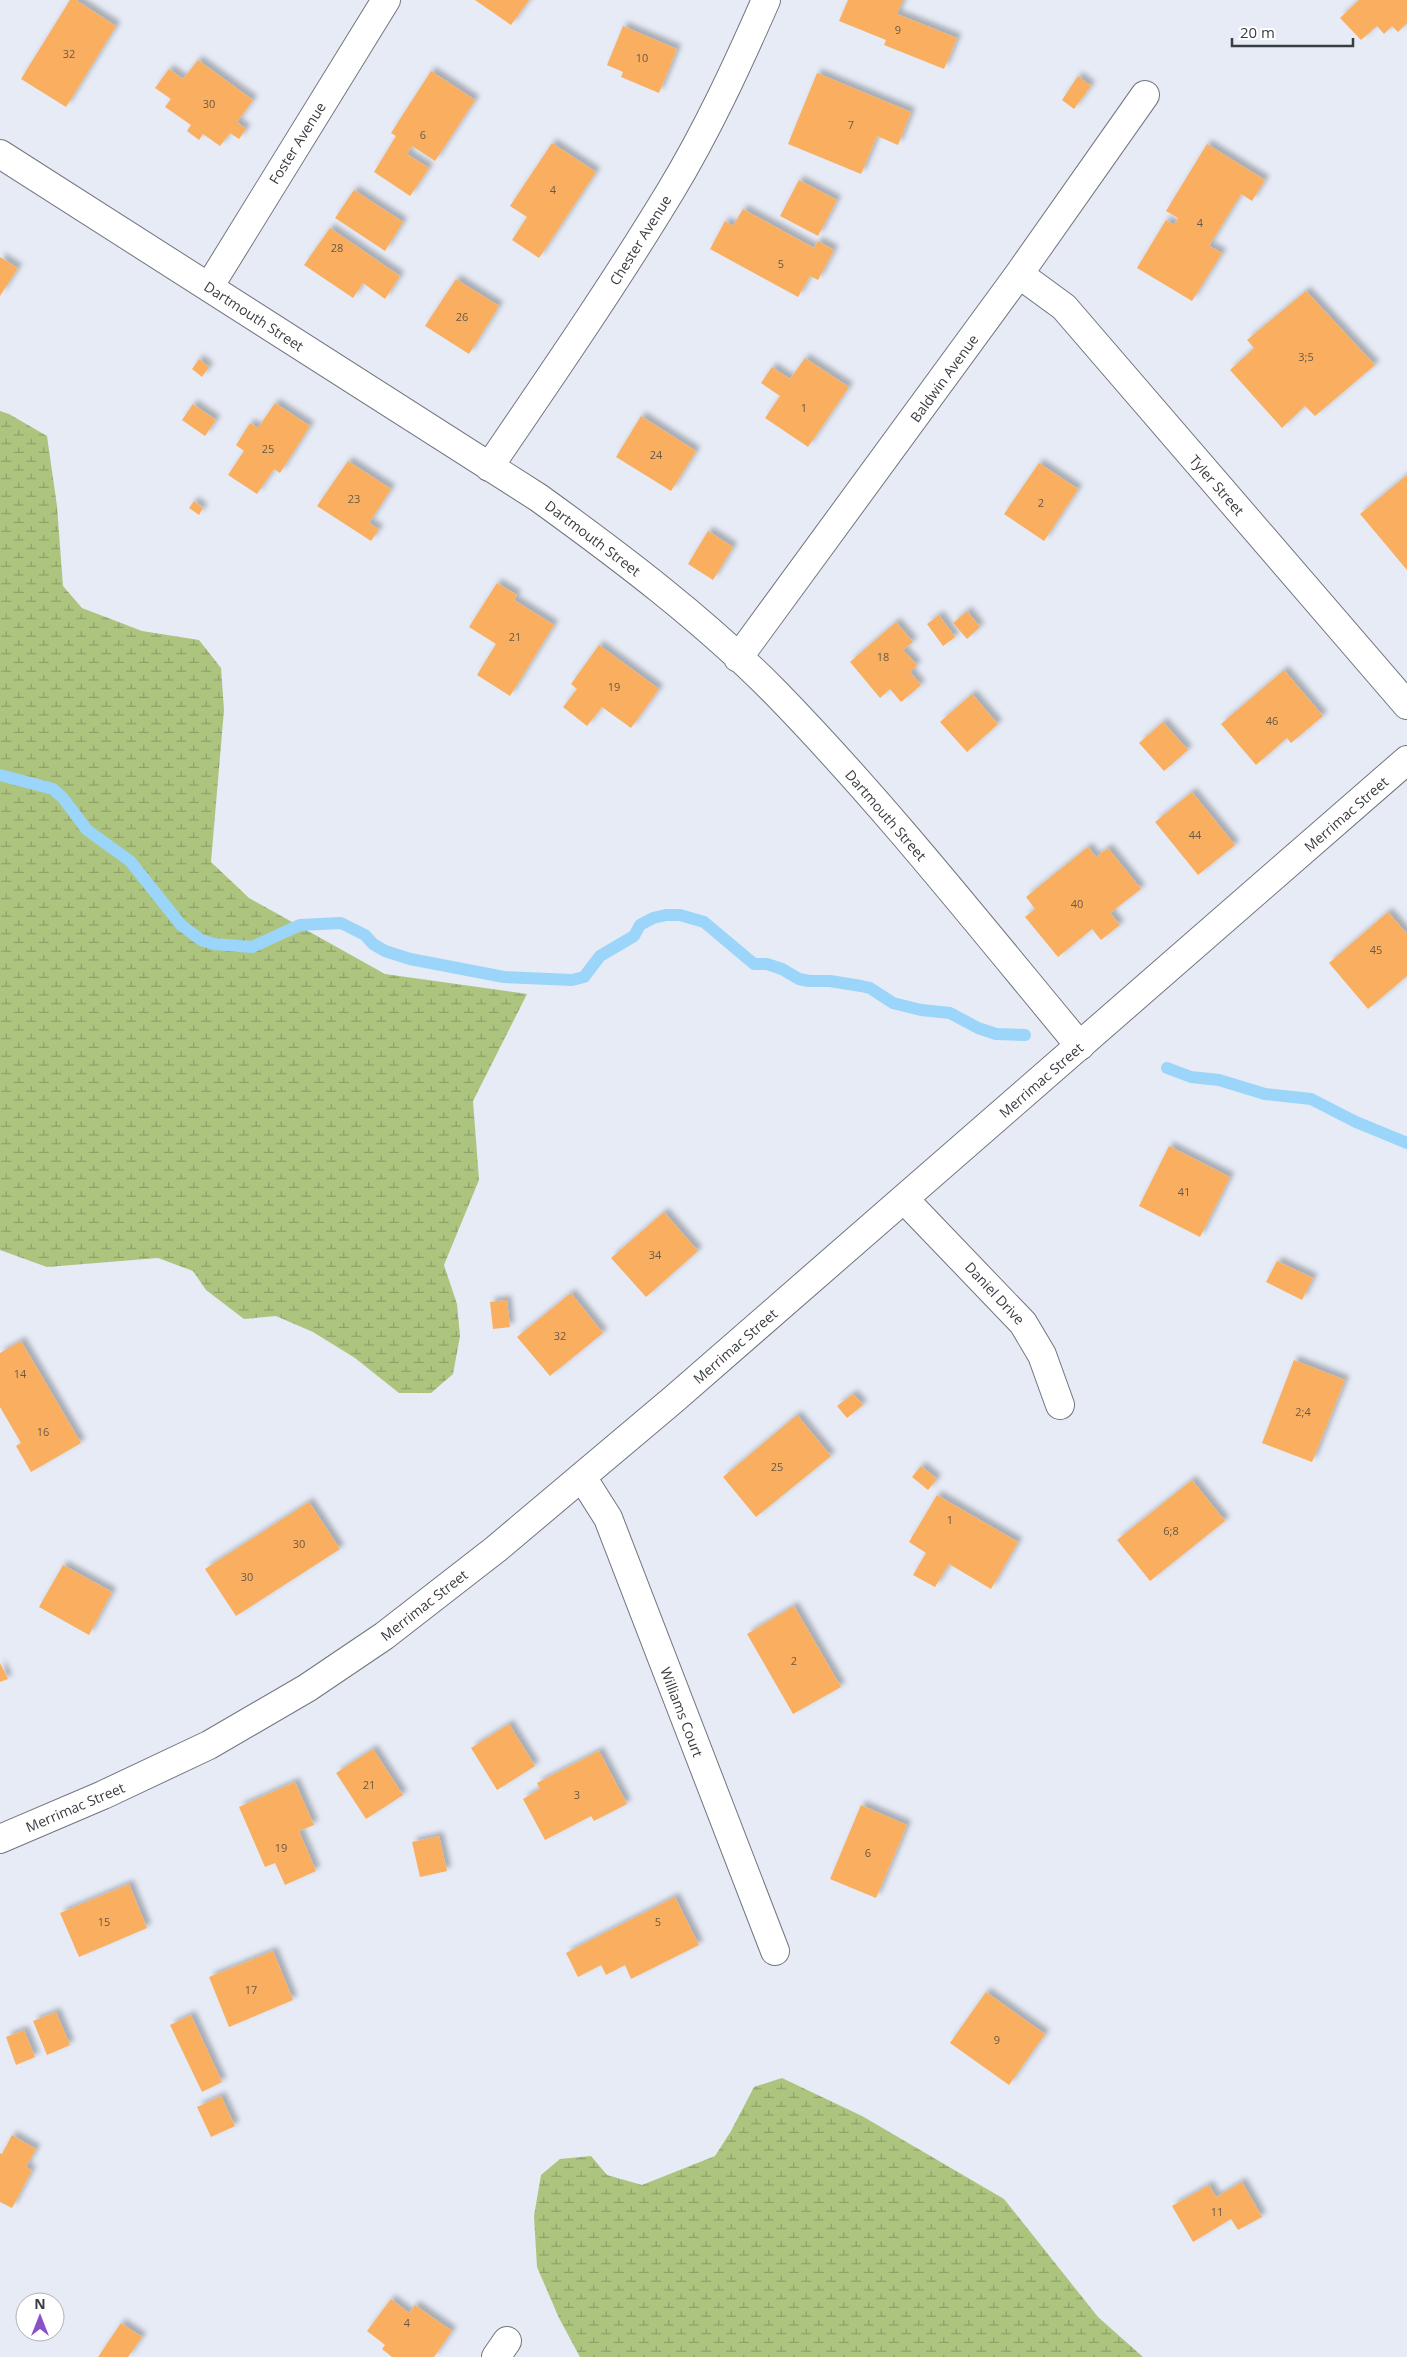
<svg xmlns="http://www.w3.org/2000/svg" width="1407" height="2357" viewBox="0 0 1407 2357" font-family="'Open Sans',sans-serif">
	<defs>
		<pattern id="wetland-marsh" width="20" height="14" patternUnits="userSpaceOnUse" patternTransform="scale(1.25)"><rect width="20" height="14" fill="#adc47f"/><path d="M1 5h8M5 5V1M11 12h8M15 12V8" fill="none" stroke="#8ea069"/></pattern>
		<filter id="shadow"><feDropShadow dx="4.5" dy="-4.5" stdDeviation="2.5" flood-color="#0004"/></filter>
	</defs>
	<rect width="100%" height="100%" fill="#e6ebf6"/>
	<path fill="url(#wetland-marsh)" d="M0 411 9 414 47 436 57 506 63 586 82 608 142 631 199 640 221 668 224 710 211 862 249 898 385 974 527 994 473 1101 479 1180 444 1265 457 1304 460 1336 453 1374 431 1393H399L355 1358 313 1332 276 1316 244 1319 206 1290 193 1271 158 1258 47 1267 0 1250Z
		M782 2078 862 2116 1004 2199 1098 2317 1143 2357H580L559 2318 537 2267 534 2216 541 2175 560 2159 591 2156 607 2175 642 2185 715 2156 731 2131 754 2087Z"/>
	<g fill="none" stroke-linecap="round" stroke-linejoin="round">
		<path stroke="#9bd5f9" stroke-width="12" d="M0 775 53 789 63 798 87 830 130 861 181 925 201 940 214 944 252 947 300 925 341 923 365 935 373 944 385 951 410 959 504 977 572 980 584 977 600 956 634 936 640 925 653 918 666 915H680L704 922 754 964H767L782 969 799 979 809 981H830L861 986 870 988 893 1003 921 1010 950 1013 978 1028 996 1034 1025 1035
			M1167 1068 1191 1077 1219 1080 1265 1094 1311 1099 1356 1122 1407 1143"/>
	</g>
	<path fill="#faaf60" filter="url(#shadow)" d="M70 0H76L116 26 66 107 21 79Z
		M475 0H529L511 25Z
		M848 0H903L897 14 957 38 944 69 884 45 886 40 839 21Z
		M1359 0H1407V23L1398 32 1392 26 1384 34 1377 26 1361 40 1340 18Z
		M623 26 677 49 659 93 621 77 623 72 607 65Z
		M198 60 253 100 237 122 246 129 239 139 230 133 220 146 203 134 199 140 187 131 191 125 165 107 171 99 155 88 169 69 183 79Z
		M431 71 475 100 435 161 412 146 407 154 429 168 410 196 374 172 396 136 391 133Z
		M817 73 911 112 898 145 877 136 861 174 788 144Z
		M1078 76 1091 86 1074 109 1062 100Z
		M552 143 596 172 539 258 512 240 527 217 510 206Z
		M1207 144 1265 180 1252 201 1241 194 1209 246 1222 253 1192 301 1137 268 1166 220 1174 225 1178 218 1166 211Z
		M799 180 837 200 818 236 780 216Z
		M354 190 403 222 385 251 335 218Z
		M743 209 814 248 818 241 834 250 818 280 810 276 798 297 710 249 725 221 733 226Z
		M330 228 400 276 385 299 363 283 353 298 304 265Z
		M0 257 18 268 0 296Z
		M456 279 499 306 469 354 425 326Z
		M1306 291 1375 365 1315 416 1305 406 1282 428 1230 370 1254 348 1247 340Z
		M805 358 849 387 808 447 765 418 780 396 761 383 772 367 790 379Z
		M199 359 209 367 202 377 192 369Z
		M275 403 310 426 280 473 274 469 257 494 228 475 244 451 236 445 250 423 258 428Z
		M193 404 216 420 205 436 182 420Z
		M641 416 696 451 671 491 616 457Z
		M348 461 391 489 369 523 379 529 371 541 317 506Z
		M1039 463 1078 489 1044 541 1004 514Z
		M1407 475V570L1360 514Z
		M194 501 203 508 199 515 189 508Z
		M708 531 733 547 713 580 688 564Z
		M497 583 517 595 514 600 554 625 510 696 477 675 496 644 469 627Z
		M967 611 980 627 967 639 953 623Z
		M939 615 955 637 943 646 927 624Z
		M896 622 913 642 903 650 917 665 910 672 921 685 901 702 890 689 880 698 850 662Z
		M599 645 659 689 631 728 602 707 587 726 563 707 577 689 571 684Z
		M1284 670 1323 716 1291 743 1287 738 1256 765 1221 724Z
		M972 694 998 724 967 752 940 722Z
		M1163 722 1188 750 1164 771 1139 743Z
		M1192 792 1235 845 1198 875 1155 822Z
		M1088 847 1096 857 1108 848 1141 889 1110 913 1120 925 1101 940 1092 929 1058 957 1025 917 1035 909 1026 897Z
		M1388 912 1407 934V976L1368 1009 1329 963Z
		M1169 1146 1230 1177 1200 1237 1139 1206Z
		M664 1212 698 1251 646 1297 611 1258Z
		M1277 1261 1313 1278 1302 1300 1266 1282Z
		M571 1293 603 1333 550 1376 517 1337Z
		M507 1300 510 1327 493 1329 490 1302Z
		M21 1341 81 1443 31 1472 16 1446 21 1443 0 1407V1353Z
		M1294 1360 1345 1380 1312 1462 1262 1443Z
		M853 1394 863 1405 847 1418 837 1406Z
		M797 1415 831 1456 756 1517 723 1477Z
		M921 1466 937 1479 928 1490 912 1477Z
		M1192 1480 1225 1521 1150 1581 1117 1540Z
		M937 1495 1018 1542 991 1589 949 1564 935 1587 913 1575 926 1553 909 1542Z
		M309 1502 340 1549 236 1616 205 1569Z
		M63 1565 112 1592 89 1635 39 1607Z
		M794 1606 841 1687 793 1714 747 1634Z
		M0 1663 8 1679 0 1682Z
		M509 1724 535 1766 497 1790 471 1748Z
		M373 1749 403 1795 366 1819 336 1773Z
		M599 1751 627 1804 594 1821 591 1816 545 1840 523 1799 540 1789 537 1783Z
		M295 1782 314 1825 299 1831 316 1871 285 1885 275 1863 265 1867 239 1807Z
		M861 1805 907 1825 876 1898 830 1879Z
		M439 1836 447 1871 420 1877 412 1842Z
		M129 1884 147 1928 79 1957 60 1913Z
		M675 1897 699 1945 631 1979 625 1965 606 1975 601 1965 578 1977 566 1953Z
		M273 1951 293 2000 229 2027 209 1977Z
		M986 1992 1045 2034 1009 2085 950 2043Z
		M56 2012 70 2045 47 2055 33 2021Z
		M191 2015 222 2082 202 2092 170 2025Z
		M24 2030 35 2057 16 2065 6 2037Z
		M221 2096 235 2126 211 2137 197 2107Z
		M12 2135 36 2149 26 2167 32 2170 12 2208 0 2202V2153L2 2154Z
		M1242 2182 1262 2217 1238 2230 1231 2219 1193 2242 1172 2206 1209 2185 1216 2197Z
		M391 2299 409 2313 415 2305 452 2331 434 2357H392L382 2349 385 2345 367 2331Z
		M121 2323 142 2337 128 2357H98Z"/>
	<g fill="none" stroke-linecap="round" stroke-linejoin="round">
		<defs>
			<path id="street" d="M0 154 539 498C622 558 704 620 776 693 884 804 981 927 1080 1046
				M1019 274 1064 307 1407 705
				M209 287 386 0
				M489 467C551 376 613 286 670 192 707 131 737 66 766 0
				M738 658 1019 274 1145 95
				M904 1199 1023 1323 1042 1355 1060 1405
				M582 1477 608 1518 775 1951
				M496 2357 507 2341"/>
			<path id="secondary" d="M0 1839 103 1795 209 1745 307 1688 384 1636 496 1549 674 1399 1407 760"/>
		</defs>
		<use href="#street" stroke="#71757f" stroke-width="30"/>
		<use href="#secondary" stroke="#71757f" stroke-width="30"/>
		<use href="#street" stroke="#fff" stroke-width="28"/>
		<use href="#secondary" stroke="#fff" stroke-width="28"/>
	</g>
	<g text-anchor="middle" dominant-baseline="central" stroke-width="4" stroke-linejoin="round" paint-order="stroke">
		<g font-size="11" fill="#695948">
			<text x="898" y="29">9</text>
			<text x="69" y="53">32</text>
			<text x="642" y="57">10</text>
			<text x="209" y="103">30</text>
			<text x="851" y="124">7</text>
			<text x="423" y="134">6</text>
			<text x="553" y="189">4</text>
			<text x="1200" y="222">4</text>
			<text x="337" y="247">28</text>
			<text x="781" y="263">5</text>
			<text x="462" y="316">26</text>
			<text x="1306" y="356">3;5</text>
			<text x="804" y="407">1</text>
			<text x="268" y="448">25</text>
			<text x="656" y="454">24</text>
			<text x="354" y="498">23</text>
			<text x="1041" y="502">2</text>
			<text x="515" y="636">21</text>
			<text x="883" y="656">18</text>
			<text x="614" y="686">19</text>
			<text x="1272" y="720">46</text>
			<text x="1195" y="834">44</text>
			<text x="1077" y="903">40</text>
			<text x="1376" y="949">45</text>
			<text x="1184" y="1191">41</text>
			<text x="655" y="1254">34</text>
			<text x="560" y="1335">32</text>
			<text x="20" y="1373">14</text>
			<text x="1303" y="1411">2;4</text>
			<text x="43" y="1431">16</text>
			<text x="777" y="1466">25</text>
			<text x="950" y="1519">1</text>
			<text x="1171" y="1530">6;8</text>
			<text x="299" y="1543">30</text>
			<text x="247" y="1576">30</text>
			<text x="794" y="1660">2</text>
			<text x="369" y="1784">21</text>
			<text x="577" y="1794">3</text>
			<text x="281" y="1847">19</text>
			<text x="868" y="1852">6</text>
			<text x="104" y="1921">15</text>
			<text x="658" y="1921">5</text>
			<text x="251" y="1989">17</text>
			<text x="997" y="2039">9</text>
			<text x="1217" y="2211">11</text>
			<text x="407" y="2322">4</text>
		</g>
		<g font-size="14" fill="#393c40" stroke="#fff">
			<text transform="translate(297 143) rotate(-58)">Foster Avenue</text>
			<text transform="translate(640 240) rotate(-58)">Chester Avenue</text>
			<text transform="translate(254 316) rotate(33)">Dartmouth Street</text>
			<text transform="translate(944 378) rotate(-54)">Baldwin Avenue</text>
			<text transform="translate(1217 485) rotate(49)">Tyler Street</text>
			<text transform="translate(593 538) rotate(37)">Dartmouth Street</text>
			<text transform="translate(1346 814) rotate(-41)">Merrimac Street</text>
			<text transform="translate(886 815) rotate(49)">Dartmouth Street</text>
			<text transform="translate(1041 1080) rotate(-41)">Merrimac Street</text>
			<text transform="translate(995 1293) rotate(47)">Daniel Drive</text>
			<text transform="translate(735 1346) rotate(-41)">Merrimac Street</text>
			<text transform="translate(424 1605) rotate(-38)">Merrimac Street</text>
			<text transform="translate(682 1712) rotate(69)">Williams Court</text>
			<text transform="translate(75 1807) rotate(-23)">Merrimac Street</text>
		</g>
	</g>
	<g transform="translate(40 2317)"><circle r="24" fill="#ffffff" stroke="#b0b1b3"/>
	<path d="M0-4L9 19L0 12L-9 19Z" fill="#8a51c8"/>
	<text y="-8" font-size="14" font-weight="bold" text-anchor="middle" fill="#393c40">N</text>
	</g>
	<path d="M1232 38v8h121v-8" fill="none" stroke="#393c40" stroke-width="2.5"/>
	<text x="1240" y="38" font-size="15" fill="#393c40" stroke="#ffffff" stroke-width="4" paint-order="stroke">20 m</text>
</svg>
